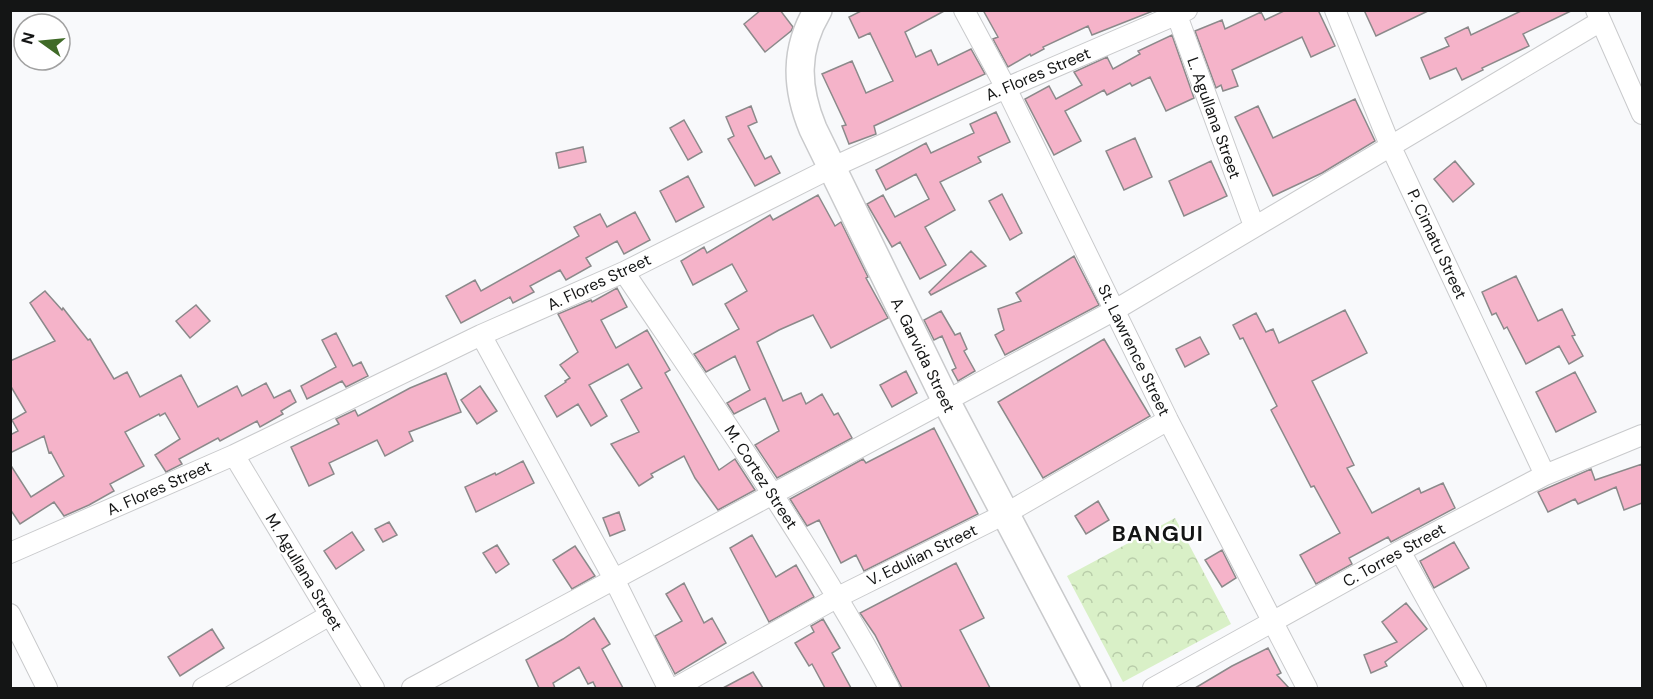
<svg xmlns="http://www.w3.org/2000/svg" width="1653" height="699" viewBox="0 0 1653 699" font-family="'DM Sans',sans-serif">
	<defs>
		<pattern id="park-crowns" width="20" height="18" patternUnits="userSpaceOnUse" patternTransform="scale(1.5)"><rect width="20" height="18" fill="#d9f0c7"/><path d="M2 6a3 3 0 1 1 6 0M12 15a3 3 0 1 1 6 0" fill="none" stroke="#b9cdaa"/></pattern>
	</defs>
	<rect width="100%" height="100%" fill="#f8f9fb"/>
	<path fill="url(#park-crowns)" d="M1175 518 1231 624 1123 682 1067 576Z"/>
	<path fill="#f5b3c9" stroke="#8b898a" stroke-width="1.5" d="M761 10H780L793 27 791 31 765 52 744 24Z
		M863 10H946L905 32 916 57 931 50 938 65 971 49 985 74 874 126 876 134 849 144 842 126 846 125 822 74 852 61 866 93 893 81 870 33 859 38 849 17Z
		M983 10H1153V11L1092 35 1088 26 1043 47 1044 49 1031 56 1030 54 1008 67 993 39 998 37Z
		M1286 10H1318L1335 46 1311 57 1302 37 1232 70 1238 86 1223 91 1221 85 1216 88 1195 31 1222 20 1225 29 1261 12 1265 20Z
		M1364 10H1430L1376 36Z
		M1523 10H1573L1523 34 1529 46 1482 68 1483 70 1462 80 1456 68 1430 79 1421 58 1449 46 1445 38 1468 27 1471 35Z
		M1172 35 1194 98 1166 111 1150 77 1132 86 1130 83 1107 95 1104 90 1065 111 1081 141 1054 155 1025 99 1049 86 1056 99 1082 85 1074 72 1107 57 1113 69 1140 54 1138 51Z
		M1355 99 1375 141 1322 173 1273 196 1235 117 1258 106 1273 138Z
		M751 106 757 122 748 126 765 159 771 156 780 173 755 186 728 139 734 136 726 117Z
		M996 112 1010 142 978 157 981 162 940 182 955 210 925 227 946 265 920 279 900 242 892 247 867 204 883 195 895 217 929 199 916 174 886 190 876 170 926 143 931 153 974 133 970 124Z
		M684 120 702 152 688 160 670 128Z
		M1135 138 1152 177 1124 190 1106 151Z
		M583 147 586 162 559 168 556 153Z
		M1211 161 1227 196 1184 216 1169 181Z
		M1455 161 1474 184 1453 202 1434 179Z
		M688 176 704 207 676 222 660 191Z
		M1002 194 1022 233 1010 240 989 201Z
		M818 195 835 226 841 222 868 277 866 278 888 318 831 348 813 315 779 330 757 342 783 401 801 393 806 404 822 394 834 415 838 413 852 438 777 478 755 445 779 431 765 398 734 414 727 403 750 390 735 356 706 372 694 354 739 329 725 304 747 291 732 264 693 285 681 261 704 247 707 253 770 215 773 220Z
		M635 212 650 240 624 254 617 241 586 258 591 266 566 280 560 270 530 286 534 292 513 303 510 297 461 323 446 296 475 280 481 291 579 236 574 227 600 214 607 227Z
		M971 251 986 266 931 295 929 292Z
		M1074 256 1099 305 1005 355 995 335 1004 330 998 309 1021 301 1016 293Z
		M1516 276 1538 321 1562 309 1575 335 1572 336 1583 356 1569 364 1559 346 1526 364 1507 327 1504 329 1496 313 1492 315 1482 292Z
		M617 288 627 307 601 320 616 348 647 330 670 370 665 373 719 470 735 459 755 490 718 510 695 478 684 456 651 474 653 477 639 486 611 444 639 432 621 400 642 388 628 364 589 385 607 416 591 426 578 404 557 417 545 396 566 382 565 381 570 378 560 365 578 352 558 314 591 300 592 302Z
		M45 291 62 310 63 308 88 340 90 339 114 379 127 372 140 397 181 375 198 407 237 386 242 396 266 383 274 398 290 390 296 402 281 411 283 414 260 427 257 421 220 441 218 438 179 459 182 464 166 472 155 455 180 439 165 413 160 416 159 414 125 432 144 466 110 484 114 491 89 505 64 516 54 502 20 524 10 509V464L31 497 64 476 51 452 49 453 44 436 10 453V435L18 431 12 420 26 412 10 385V361L55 341 30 303Z
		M196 305 210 321 190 338 176 321Z
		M1345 310 1367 353 1312 381 1354 465 1347 468 1372 513 1419 488 1421 493 1443 483 1455 508 1391 542 1388 537 1349 558 1352 564 1316 584 1300 555 1340 533 1314 486 1311 487 1271 410 1277 406 1243 338 1240 339 1233 325 1256 313 1266 332 1273 329 1279 343Z
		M941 311 955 335 960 333 967 349 964 351 975 371 958 381 952 370 956 368 942 336 934 340 924 320Z
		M336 333 353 366 361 362 368 376 346 387 342 381 307 399 301 386 336 367 322 340Z
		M1200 337 1209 354 1185 367 1176 349Z
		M1104 339 1150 416 1043 478 998 402Z
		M906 371 917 393 892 407 880 385Z
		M1575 372 1596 412 1556 432 1536 392Z
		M446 373 461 412 409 432 413 441 385 456 377 440 329 463 334 474 309 486 291 447 339 424 336 419 355 410 358 416 410 388Z
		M480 386 497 411 477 424 461 400Z
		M934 428 978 514 864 571 856 555 841 563 819 520 807 526 790 499 863 459 866 463Z
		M523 461 534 483 476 512 465 487 495 473 496 475Z
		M1642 464V503L1624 510 1616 487 1578 504 1575 499 1548 512 1538 492 1591 469 1595 480Z
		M1098 501 1109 520 1086 534 1075 516Z
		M619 512 625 530 610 536 603 518Z
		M389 522 397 535 383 542 375 529Z
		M352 532 364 550 336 569 324 551Z
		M752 535 776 577 796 565 814 597 769 622 730 548Z
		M1454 542 1469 568 1434 588 1420 561Z
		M497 545 509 564 496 573 483 553Z
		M575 546 595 576 572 589 553 560Z
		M1222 550 1236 578 1222 587 1205 560Z
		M956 563 984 618 960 630 990 688H902L875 635 860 613Z
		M684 583 704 623 712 618 726 643 675 674 655 636 682 621 666 594Z
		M1406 603 1427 629 1385 662 1387 666 1371 673 1364 655 1397 642 1382 622Z
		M594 618 610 644 602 649 623 688H596L593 682 588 684 579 667 553 683 555 688H539L526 660 563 639Z
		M823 619 840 648 832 653 851 688H825L812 664 809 666 795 643 814 632 811 626Z
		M212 629 224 648 180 676 168 657Z
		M1268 648 1281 673 1277 675 1289 688H1195L1232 666Z
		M753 672 763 688H723Z"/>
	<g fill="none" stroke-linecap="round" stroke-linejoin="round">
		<defs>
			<path id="minor" d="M964 10 1006 88 1168 420 1307 688
				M1175 10 1254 226
				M1335 10 1390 145 1545 475
				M1596 10 1642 114
				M624 272C716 409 810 543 889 688
				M481 335 614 579 668 688
				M234 455 374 688
				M1400 551 1476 688
				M10 553 234 455 481 335 624 272 831 168 1006 88 1187 10
				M10 614 47 688
				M203 688 330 615
				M412 688 1115 310 1601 21
				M675 688 838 597 1005 514 1168 420
				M1153 688 1400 551 1545 475 1642 435"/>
			<path id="secondary" d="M818 10C794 50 796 88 813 129L946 401 1097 688"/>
		</defs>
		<use href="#minor" stroke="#c9cacc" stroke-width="22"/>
		<use href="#secondary" stroke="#c9cacc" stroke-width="30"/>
		<use href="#minor" stroke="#fff" stroke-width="20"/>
		<use href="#secondary" stroke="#fff" stroke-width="27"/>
	</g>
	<g text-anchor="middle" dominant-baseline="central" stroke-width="4.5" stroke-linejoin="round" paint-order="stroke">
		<g font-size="16" fill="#141515" stroke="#fff">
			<text transform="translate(1038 74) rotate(-23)">A. Flores Street</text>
			<text transform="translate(1214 118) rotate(70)">L. Agullana Street</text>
			<text transform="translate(1437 244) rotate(65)">P. Cimatu Street</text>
			<text transform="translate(599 282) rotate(-25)">A. Flores Street</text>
			<text transform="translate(1134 350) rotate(64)">St. Lawrence Street</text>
			<text transform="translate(923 355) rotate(64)">A. Garvida Street</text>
			<text transform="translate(761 477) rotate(57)">M. Cortez Street</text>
			<text transform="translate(159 488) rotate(-24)">A. Flores Street</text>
			<text transform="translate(922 555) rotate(-26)">V. Edulian Street</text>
			<text transform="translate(1394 555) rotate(-29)">C. Torres Street</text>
			<text transform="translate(304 572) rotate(59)">M. Agullana Street</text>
		</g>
		<g font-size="22" font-weight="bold" letter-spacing="1.5" fill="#141515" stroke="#fff">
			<text x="1158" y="533">BANGUI</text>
		</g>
	</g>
	<rect width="1653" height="699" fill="none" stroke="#141515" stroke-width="24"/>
	<g transform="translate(42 42) rotate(285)"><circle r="28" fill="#ffffff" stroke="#a1a1a1" stroke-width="1.5"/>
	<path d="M0-4.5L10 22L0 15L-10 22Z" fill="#3f6a27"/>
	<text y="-9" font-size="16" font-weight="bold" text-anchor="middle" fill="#141515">N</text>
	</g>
</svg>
